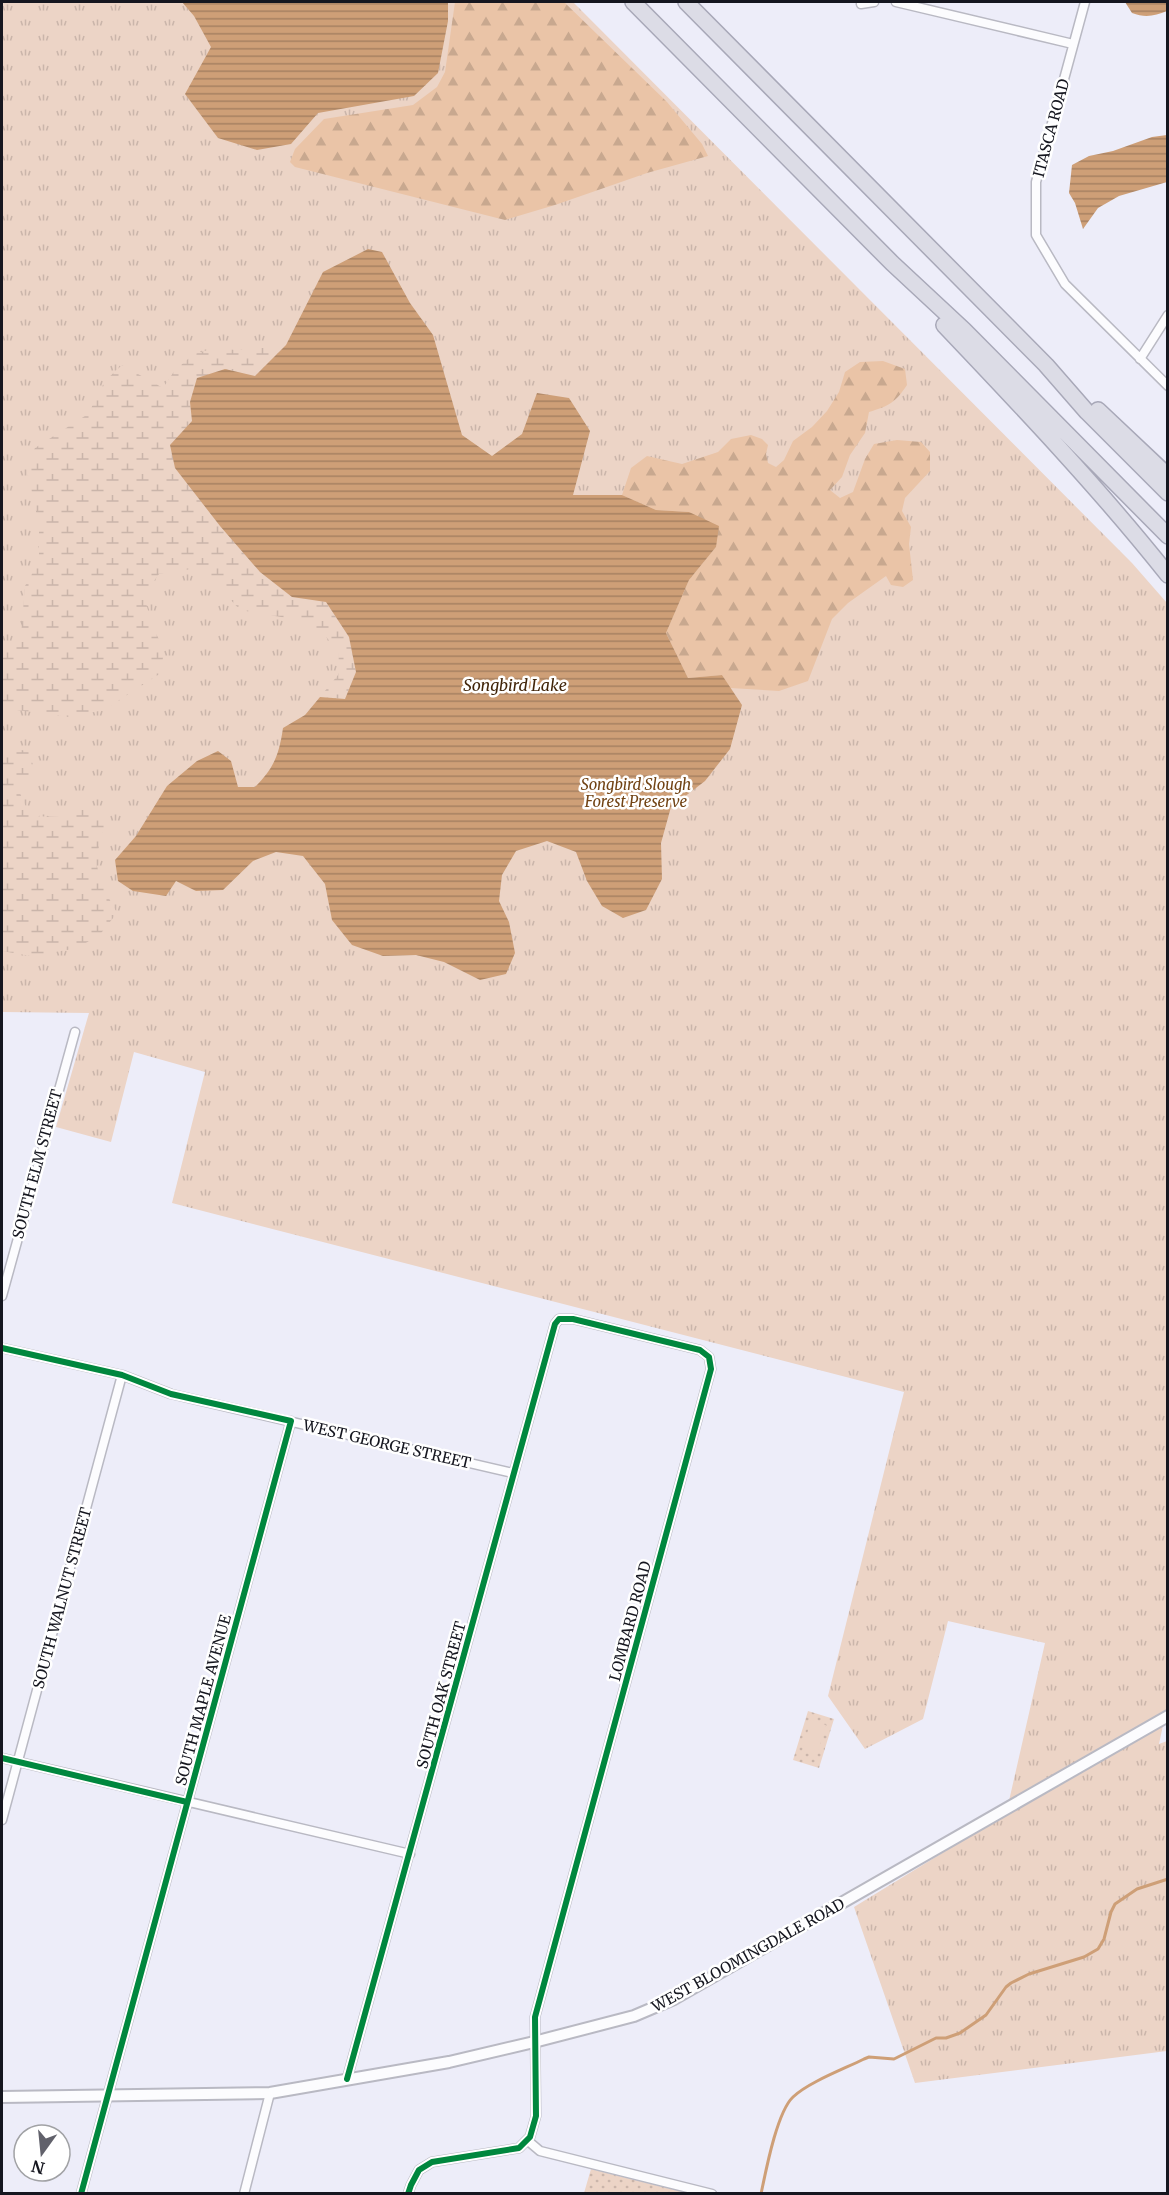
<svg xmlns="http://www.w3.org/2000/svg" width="1169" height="2195" viewBox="0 0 1169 2195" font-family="Merriweather,serif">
	<defs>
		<pattern id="grass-tufts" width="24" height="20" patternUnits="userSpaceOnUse" patternTransform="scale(1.5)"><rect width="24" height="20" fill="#ecd4c6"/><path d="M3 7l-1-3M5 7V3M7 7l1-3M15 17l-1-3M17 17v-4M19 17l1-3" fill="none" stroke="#cab5aa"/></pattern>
		<pattern id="forest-firs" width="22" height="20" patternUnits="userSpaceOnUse" patternTransform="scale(1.5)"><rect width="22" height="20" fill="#eac4a7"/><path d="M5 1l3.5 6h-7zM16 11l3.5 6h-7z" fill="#c8a88f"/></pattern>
		<pattern id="wetland-marsh" width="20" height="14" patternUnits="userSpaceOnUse" patternTransform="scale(1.5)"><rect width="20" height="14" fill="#ecd4c6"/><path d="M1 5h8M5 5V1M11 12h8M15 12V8" fill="none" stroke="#cab5aa"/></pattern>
		<pattern id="park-dots" width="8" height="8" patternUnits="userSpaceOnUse" patternTransform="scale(1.5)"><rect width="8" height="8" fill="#ecd4c6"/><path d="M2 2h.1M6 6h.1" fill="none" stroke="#cab5aa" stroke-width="1.8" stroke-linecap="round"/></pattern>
		<pattern id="water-rules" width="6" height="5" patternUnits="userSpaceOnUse" patternTransform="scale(1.5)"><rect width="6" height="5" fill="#ce9f77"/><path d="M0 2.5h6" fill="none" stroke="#a68161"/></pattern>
	</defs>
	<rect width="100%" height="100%" fill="#ededf9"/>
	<path fill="url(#grass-tufts)" d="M2 2H573L1132 563 1167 603 1168 1702 1159 1744 1167 1741V2051L915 2083 854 1907 1006 1814 1045 1643 948 1621 923 1719 865 1749 828 1696 904 1392 172 1203 205 1072 134 1052 111 1142 56 1127 89 1013 2 1012Z"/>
	<path fill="url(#forest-firs)" d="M455 2H564L667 102 702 144 708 156 647 173 555 205 505 220 295 167 290 162 295 149 324 119 413 105 437 87 445 72Z
		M883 361 905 369 907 385C895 403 889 406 869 412L865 433 850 455 842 477 830 490 840 498 853 492 865 459 874 444 897 440 921 442 930 452V471L905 498 902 511 911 527 909 544 913 580 903 587 891 585 886 576 848 603 832 619 808 681 779 691 730 688 722 675 688 678 666 633 689 580 716 547 689 512 656 510 622 495 631 468 647 456 682 464 718 452 731 439 751 435 762 439 768 445 766 454 768 463 776 467 784 460 793 441 812 427 827 411 839 392 845 372 860 362Z"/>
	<path fill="url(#wetland-marsh)" d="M286 345 255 376 225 369 190 402 192 421 292 597 326 602 349 637 356 672 345 699 320 697 338 675 339 652 321 631 293 619 240 610 205 572 191 569 159 574 144 595 152 626 164 649 161 673 104 710 69 717 2 708V651H5L21 636 25 586 39 561V525L26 466 35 448 88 414 105 381 122 365 163 388 175 370 194 354 215 348 235 350Z
		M5 746 30 752 34 770 19 791 30 816 61 817 87 807 106 821 95 861 106 893 117 913 98 937 73 949 31 956 2 951V749Z"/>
	<path fill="url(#park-dots)" d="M808 1711 834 1719 819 1768 793 1760Z
		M591 2169 687 2193H584Z"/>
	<path fill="#ecd4c6" d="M811 1720 826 1725 817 1755 802 1751Z"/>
	<path fill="url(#water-rules)" d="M182 2H448V21L438 73 414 96 318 113 291 144 257 150 218 138 185 94 211 47 194 16Z
		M1125 2H1167V11C1155 16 1145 18 1132 13Z
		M1167 135V182L1119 196 1098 208 1083 229 1075 203 1069 193 1072 165 1089 156 1113 151 1152 137Z
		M368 249 382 252 410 303 433 335 462 435 492 456 522 434 537 393 569 398 590 431 573 495H622L656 510 689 512 719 526 716 547 689 580 666 633 688 678 722 675 742 705 730 749 705 781 671 807 661 843 662 879 646 910 623 918 602 906 587 881 576 852 547 841 516 851 502 875 499 901 509 922 515 953 506 974 480 980 444 962 416 955 383 956 352 945 332 920 325 884 303 856 276 852 253 861 223 890 196 891 176 881 166 896 133 891 118 881 115 860 136 836 167 786 197 761 218 751 231 761 238 787H255C274 768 279 755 283 728L305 715 320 697 345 699 356 672 349 637 326 602 292 597 260 572 220 526 175 468 170 445 192 421 190 402 197 378 225 369 255 376 286 345 323 272Z"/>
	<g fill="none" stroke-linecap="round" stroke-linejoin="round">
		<path stroke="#ce9f77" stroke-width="3" d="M761 2194C766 2170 777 2112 793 2097 809 2082 844 2069 864 2059L869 2057 894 2059 936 2038H946L960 2033 986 2015 1006 1987 1011 1983 1029 1974 1084 1957 1098 1949 1104 1939 1111 1912 1115 1904 1137 1889 1168 1879"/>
		<defs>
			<path id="minor" d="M896 2 1073 44
				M1085 2 1036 182V235L1065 284 1168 386
				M861 4 874 2
				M1140 359 1168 315
				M2 1296 75 1032
				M2 1348 122 1375 171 1394 513 1473
				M2 1758 410 1854
				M2 1820 122 1375
				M347 2079 555 1324 559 1319H573L700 1350 709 1357 711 1369 535 2017 536 2116 530 2137 519 2148 432 2162 419 2170 411 2185 408 2194
				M527 2140 540 2151 712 2194
				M81 2194 291 1421
				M244 2194 270 2093"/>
			<path id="tertiary" d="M2 2097 270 2093 449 2062 534 2042 634 2016 674 1999 1168 1716"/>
			<path id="motorway" d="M633 2 892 263 964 330 1168 536
				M686 2 1046 365 1087 412 1168 493
				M944 325C1021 406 1098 487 1168 575
				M1098 410 1168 476"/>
		</defs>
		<use href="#minor" stroke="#b9b9c3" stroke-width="11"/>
		<use href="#tertiary" stroke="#b9b9c3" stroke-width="14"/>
		<use href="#motorway" stroke="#a8a8b8" stroke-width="18"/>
		<use href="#minor" stroke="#fcfcfe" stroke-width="8"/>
		<use href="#tertiary" stroke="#fcfcfe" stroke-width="10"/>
		<use href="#motorway" stroke="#dcdce6" stroke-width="15"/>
		<defs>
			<path id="cycleway" d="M2 1348 122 1375 171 1394 291 1421 81 2194
				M2 1758 187 1802
				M347 2079 555 1324 559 1319H573L700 1350 709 1357 711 1369 535 2017 536 2116 530 2137 519 2148 432 2162 419 2170 411 2185 408 2194"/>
		</defs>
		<use href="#cycleway" stroke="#fff" stroke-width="10"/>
		<use href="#cycleway" stroke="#00873e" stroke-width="6"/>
	</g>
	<g text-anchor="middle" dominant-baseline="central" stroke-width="5" stroke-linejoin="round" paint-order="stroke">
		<g font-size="15" fill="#15161f" stroke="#fff">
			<text transform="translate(1051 128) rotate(-75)">ITASCA ROAD</text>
			<text transform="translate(37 1164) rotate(-75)">SOUTH ELM STREET</text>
			<text transform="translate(387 1444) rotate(13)">WEST GEORGE STREET</text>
			<text transform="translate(62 1598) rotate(-75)">SOUTH WALNUT STREET</text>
			<text transform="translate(630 1621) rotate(-75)">LOMBARD ROAD</text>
			<text transform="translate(441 1695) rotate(-75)">SOUTH OAK STREET</text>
			<text transform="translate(203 1700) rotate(-75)">SOUTH MAPLE AVENUE</text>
			<text transform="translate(748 1955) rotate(-29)">WEST BLOOMINGDALE ROAD</text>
		</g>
		<g font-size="15" font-style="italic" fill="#714314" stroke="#fff">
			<text x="636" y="784">Songbird Slough<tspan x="636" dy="17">Forest Preserve</tspan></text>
		</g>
		<g font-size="16" font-style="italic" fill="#41250a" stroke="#fff">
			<text x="515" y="685">Songbird Lake</text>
		</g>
	</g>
	<rect width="1169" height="2195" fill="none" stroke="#15161f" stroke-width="6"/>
	<g transform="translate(42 2153) rotate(195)"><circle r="28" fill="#ffffff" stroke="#a1a2a5" stroke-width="1.5"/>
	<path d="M0-4.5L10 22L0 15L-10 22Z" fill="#61616b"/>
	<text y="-9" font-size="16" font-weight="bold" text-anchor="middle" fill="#15161f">N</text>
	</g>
</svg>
